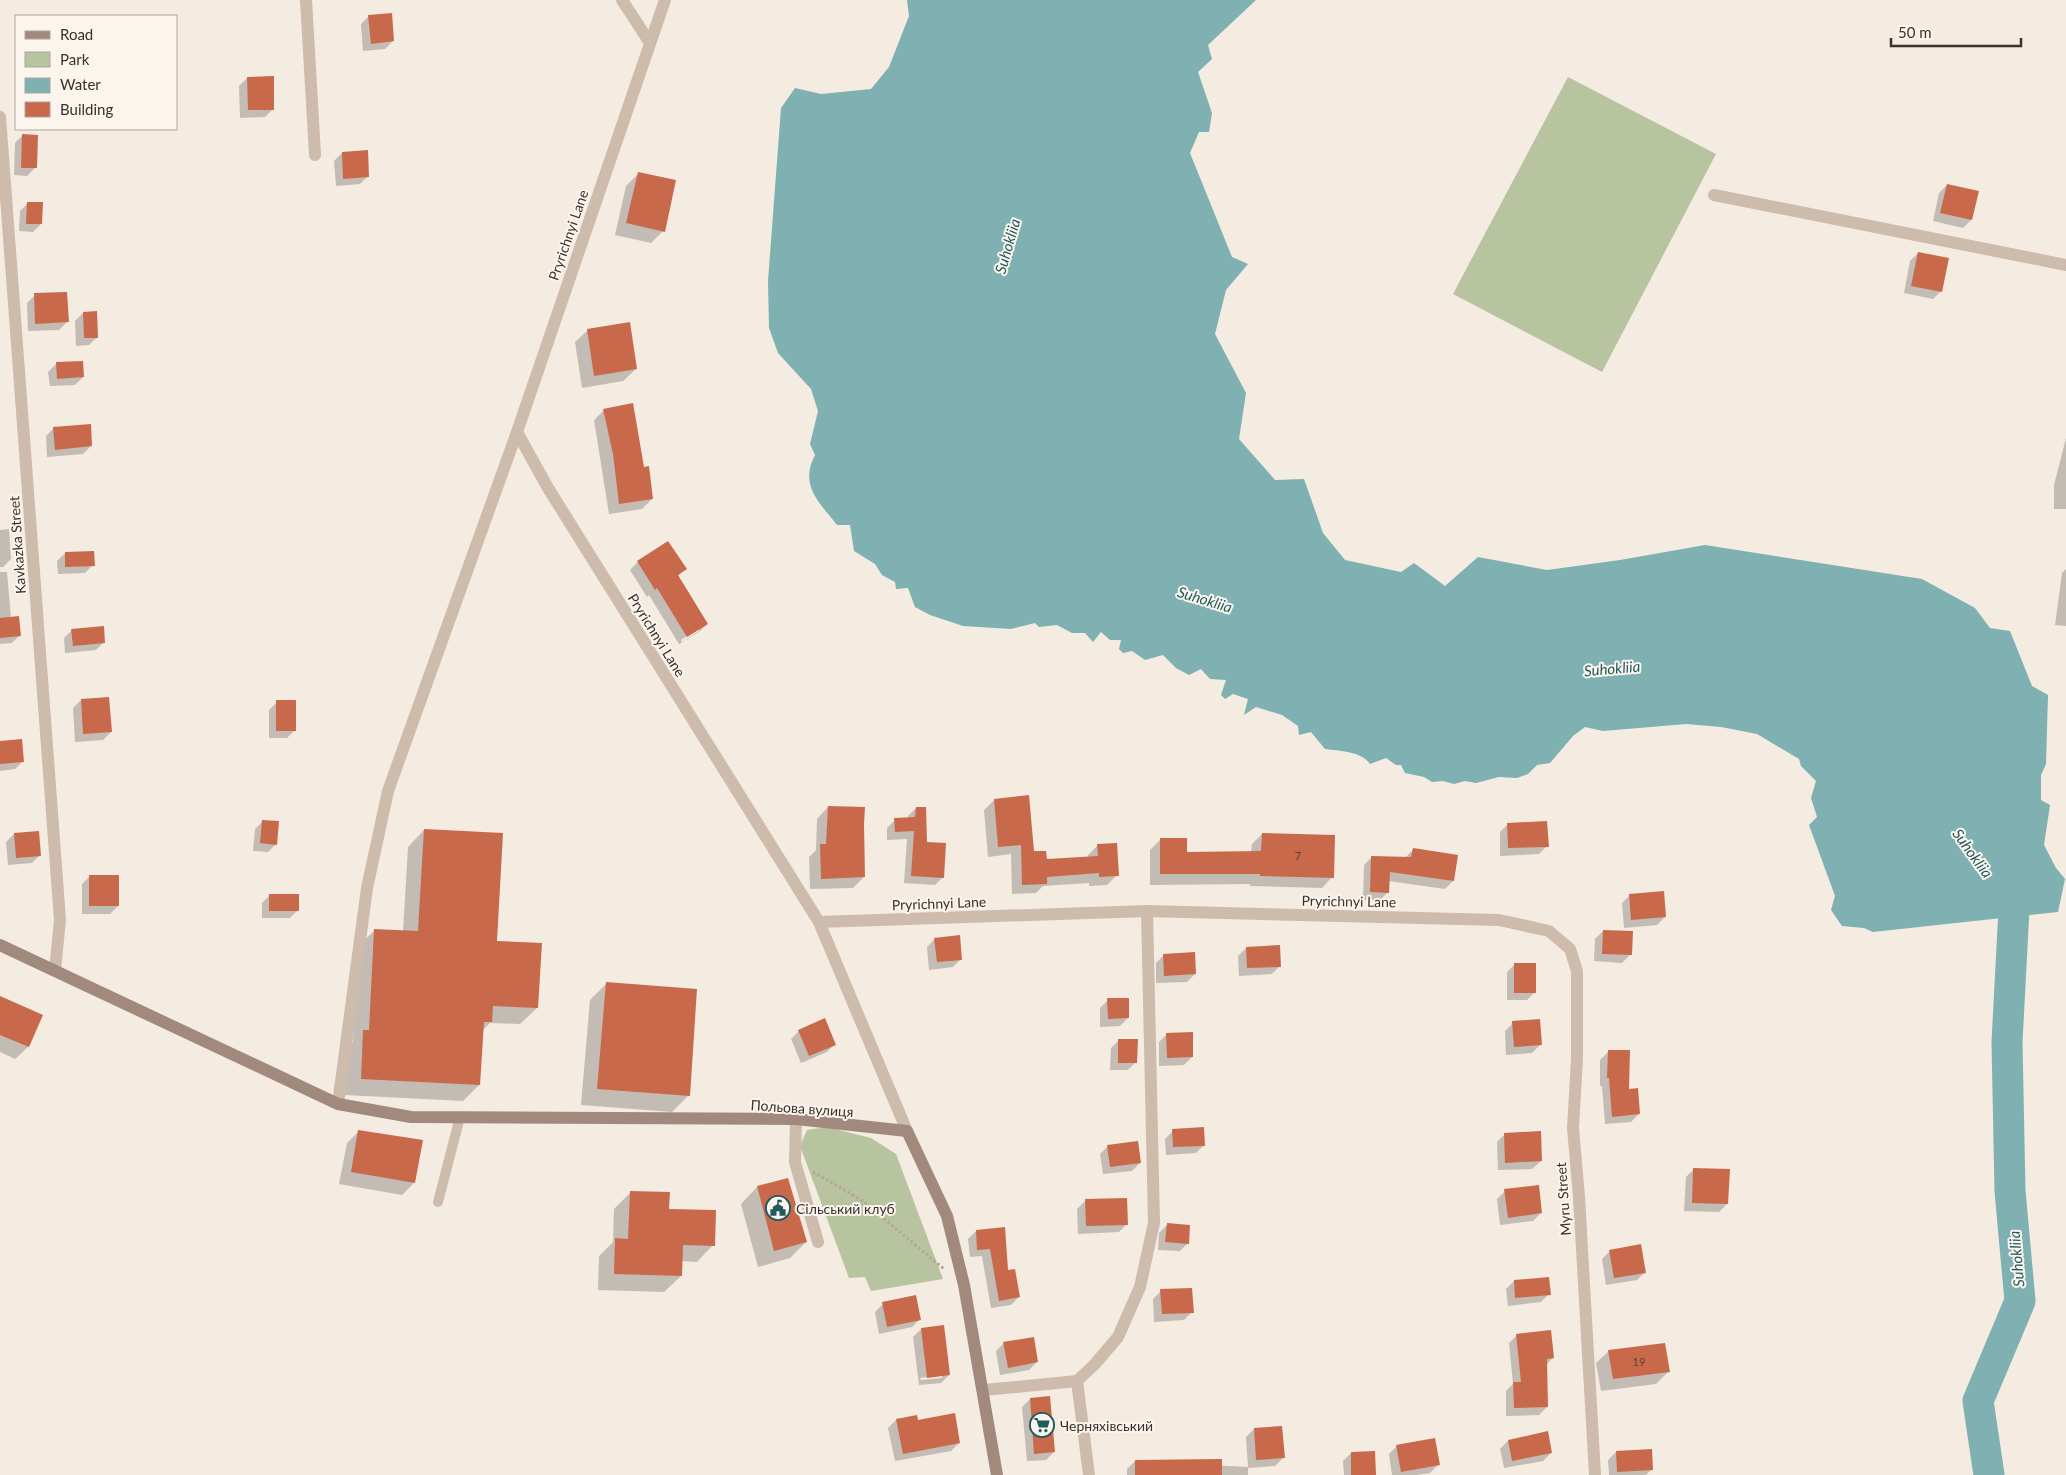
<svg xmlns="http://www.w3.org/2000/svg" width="2066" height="1475" viewBox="0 0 2066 1475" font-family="Lato,sans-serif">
	<rect width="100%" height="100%" fill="#f4ebe1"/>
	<path fill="#b8c4a0" d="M1568 77 1716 154 1602 372 1453 294Z
		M827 1127 871 1138 896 1154 943 1279 871 1291 865 1277 849 1278 800 1146 807 1130Z"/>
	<path fill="#7fb0b2" d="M907 0H1256L1208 45 1212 59 1198 72 1212 113 1209 132H1199L1190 153 1232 257 1248 264 1226 290 1215 334 1246 393 1239 439 1275 480 1304 479 1323 533 1345 560 1401 572 1414 563 1445 586 1478 557 1547 570 1620 560 1705 545 1922 579 1975 608 1990 628 2010 631 2032 686 2048 695 2046 764 2041 775V800L2050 805 2044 845 2056 868 2065 879 2058 912 1873 932 1864 928 1842 926 1831 910 1835 896 1809 825 1817 817 1811 798 1816 781 1801 766 1799 759 1757 734 1721 727 1686 724 1603 731 1585 727 1573 736 1550 763 1537 765 1528 774 1517 778 1499 777 1476 783 1465 781 1454 784 1443 781 1432 782 1424 777 1405 773 1401 765H1396L1386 758 1370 764C1362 751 1339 751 1325 749L1311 732 1299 735 1298 726 1282 715 1256 707 1244 715 1248 699 1233 694 1225 699 1221 695 1226 680 1210 679 1201 669 1189 675 1176 668 1163 655 1145 660 1132 651 1123 653 1119 649 1121 640H1110L1101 632 1093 642 1085 633H1072L1057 625 1039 627 1035 623 1011 629 963 626 930 615 915 607 908 588 896 589 895 582 882 575 875 564 854 551 850 525H837C819 502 799 485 815 455L810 444 818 411 811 389 778 353 769 328 768 281 781 108 795 88 821 94 871 89 889 67 909 16Z"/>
	<path fill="#0003" fill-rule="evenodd" d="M369 16 393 41 385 49 363 51 361 24Z
		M247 78 273 109 265 117 240 118 239 86Z
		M23 135 35 168 27 176 14 175 15 143Z
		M342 153 368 176 360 184 336 186 334 161Z
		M638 174 663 231 651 243 615 235 626 186Z
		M1947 185 1977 192 1971 220 1963 228 1933 221 1939 193Z
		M28 203 41 224 33 232 19 231 20 211Z
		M1918 253 1941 291 1933 299 1904 293 1910 261Z
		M35 295 67 322 59 330 28 331 27 303Z
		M83 313 97 337 89 345 76 346 75 321Z
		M588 330 636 369 623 381 582 388 575 342Z
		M56 364 83 377 75 385 50 386 48 372Z
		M604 410 643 468 652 499 642 509 609 514 594 420Z
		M54 428 91 446 83 454 47 457 46 436Z
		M2066 438V509H2054V485Z
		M9 529 11 559 3 567H0V530Z
		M65 553 93 565 85 573 58 574 57 561Z
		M638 562 685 569 678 576 707 624 699 632 679 644 649 595 647 597 630 570ZM699 628V631L682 642 681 640Z
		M2066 569V626L2055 625 2062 573Z
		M0 572H7L11 618 20 635 12 643 0 644Z
		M72 630 104 642 96 650 65 653 64 638Z
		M81 700 111 732 103 740 75 742 73 708Z
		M277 702 295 730 287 738H269V710Z
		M0 742 23 761 15 769 0 771Z
		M994 800 1033 853 1045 861 1088 858V855L1098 845 1117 875 1107 885 1089 886V883L1043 886 1036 893 1012 894 1011 854 988 857 984 810Z
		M828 807 864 877 853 888 810 889 809 857 816 850 817 819Z
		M916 808 926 843 943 877 935 885 904 883 907 839 887 840V828L895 820 908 819V816Z
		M263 821 276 844 268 852 253 851 255 829Z
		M1508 824 1547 846 1539 854 1500 856V832Z
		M424 830 537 1008 520 1024 490 1023 482 1031 479 1085 463 1101 345 1095 347 1048 353 1042 358 946 375 930 403 931 408 847Z
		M14 834 40 855 32 863 8 865 6 842Z
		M1262 834 1332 877 1322 888 1250 886V884L1150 885V850L1161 839 1186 854 1251 853 1252 844Z
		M1413 850 1453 881 1445 889 1388 881V892L1380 900H1363L1364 865 1372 857 1405 858Z
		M90 876 118 906 110 914H82V884Z
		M270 895 298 910 290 918H262V903Z
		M1630 895 1665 917 1657 925 1624 928 1622 903Z
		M1603 931 1630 955 1622 963 1594 961 1595 939Z
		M935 939 961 959 953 967 929 970 927 947Z
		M1246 948 1280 966 1272 974 1239 976 1238 956Z
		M1164 955 1195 974 1187 982 1156 983V963Z
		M1515 964 1535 992 1527 1000H1507V972Z
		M607 983 689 1095 672 1112 581 1105 590 1000Z
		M0 997 41 1015 28 1047 15 1059 0 1052Z
		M1108 1000 1128 1018 1120 1026 1100 1027V1008Z
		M1513 1023 1540 1045 1532 1053 1506 1055 1505 1031Z
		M799 1031 835 1044 827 1052 801 1063 791 1039Z
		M1167 1034 1192 1057 1184 1065 1159 1066V1042Z
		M1119 1040 1136 1062 1128 1070H1110L1111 1048Z
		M1608 1052 1639 1114 1631 1122 1605 1124 1602 1086H1600V1060Z
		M359 1131 414 1183 402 1195 339 1184 347 1143Z
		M1173 1131 1204 1145 1196 1153 1166 1155 1165 1139Z
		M1505 1134 1541 1161 1532 1169 1498 1170 1497 1142Z
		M1108 1146 1140 1163 1132 1171 1103 1174 1100 1154Z
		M1694 1169 1727 1204 1719 1212 1684 1211 1686 1177Z
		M787 1179 806 1242 790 1258 758 1267 741 1204 757 1187Z
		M1505 1191 1541 1213 1533 1221 1500 1225 1497 1199Z
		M631 1192 668 1210 713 1245 697 1262 681 1261V1276L664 1292 598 1290 599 1256 613 1242 614 1209Z
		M1085 1201 1127 1224 1119 1232 1078 1234 1077 1209Z
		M1167 1225 1188 1243 1180 1251 1158 1250 1159 1233Z
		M976 1231 1007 1271 1019 1297 1011 1305 991 1308 982 1256 970 1257 968 1239Z
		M1610 1251 1645 1272 1637 1280 1606 1285 1602 1259Z
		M1514 1281 1549 1294 1541 1302 1508 1306 1506 1289Z
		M1161 1291 1192 1312 1184 1320 1154 1322 1153 1299Z
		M883 1304 920 1319 912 1327 879 1334 875 1312Z
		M921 1329 949 1375 941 1383 919 1385 913 1337ZM942 1375V1378L921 1380 920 1378Z
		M1517 1335 1553 1358 1546 1365 1547 1407 1539 1415 1506 1416V1391L1513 1384 1509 1343Z
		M1004 1343 1037 1362 1029 1370 1000 1375 996 1351Z
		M1609 1351 1668 1372 1656 1384 1601 1391 1596 1363Z
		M1030 1399 1054 1452 1046 1460 1027 1461 1022 1407Z
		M896 1420 917 1421 959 1443 951 1451 895 1461 888 1428Z
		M1254 1429 1283 1458 1275 1466 1248 1468V1475H1127V1469L1135 1461 1248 1467 1246 1437Z
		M1508 1441 1551 1453 1543 1461 1504 1468 1500 1449Z
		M1397 1446 1438 1465 1430 1473 1417 1475H1392L1389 1454Z
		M1616 1452 1652 1469 1646 1475H1609L1608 1460Z
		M1351 1453 1375 1475H1344L1343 1461Z"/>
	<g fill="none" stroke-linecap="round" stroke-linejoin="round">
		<path stroke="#7fb0b2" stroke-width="31" d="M1989 1475 1978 1401 2020 1301 2010 1191 2007 1042 2014 909 1994 882"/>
	</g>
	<path fill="#c8694b" d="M392 13 394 41 371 44 368 15Z
		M274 76V110H248L247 77Z
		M22 134 38 135 37 168H21Z
		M368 150 369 177 343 179 342 152Z
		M638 172 676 180 665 232 626 223Z
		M1947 184 1979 191 1972 220 1940 213Z
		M27 202H43L42 224H26Z
		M1918 252 1949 258 1942 292 1911 286Z
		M67 292 69 322 35 324 34 293Z
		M97 311 98 338H84L83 312Z
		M630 322 637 369 594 376 587 329Z
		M83 361 84 377 57 379 56 362Z
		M633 403 644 467 649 466 653 499 619 504 613 454 603 409Z
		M91 424 92 446 55 450 53 427Z
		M668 541 687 569 678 575 708 624 687 637 657 588 655 590 637 561Z
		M94 551 95 566 65 567V552Z
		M19 616 21 636 0 638V618Z
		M104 626 105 643 73 646 71 629Z
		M109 697 112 732 83 734 81 699Z
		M276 700H296V731H276Z
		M22 739 24 762 0 764V741Z
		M1029 795 1034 851H1046L1047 859 1098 856 1097 844 1117 843 1119 876 1099 877V873L1047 877V884L1022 885 1021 845 998 847 994 799Z
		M828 806 865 807 864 824 865 877 821 879 820 844H826Z
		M916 807H926L927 842 946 843 944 878 911 876 914 831 895 832 894 818 915 817Z
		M262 820 279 821 277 845 260 843Z
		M1547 821 1549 847 1508 848 1507 823Z
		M424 829 503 833 497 941 542 943 538 1008 493 1006 492 1022H484L480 1085 361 1079 363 1030H369L374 929 418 931Z
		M39 831 41 856 16 858 14 833Z
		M1262 833 1335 835 1334 878 1260 876V874H1160V838H1187V852L1261 851Z
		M1413 848 1458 855 1454 881 1390 872 1389 893 1370 892 1371 856 1411 857Z
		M89 875H119V906H89Z
		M1664 891 1666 917 1631 920 1629 894Z
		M269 894H299V911H269Z
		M1603 930 1633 931 1632 955 1602 954Z
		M960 935 962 960 937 962 934 938Z
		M1280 945 1281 967 1247 968 1246 947Z
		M1195 952 1196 974 1164 976 1163 954Z
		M1514 963H1536V993H1514Z
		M606 982 697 989 690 1096 597 1089Z
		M0 996 43 1015 29 1047 0 1035Z
		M1107 998H1129V1018L1108 1019Z
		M825 1018 836 1045 809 1056 798 1030Z
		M1540 1019 1542 1045 1514 1047 1512 1021Z
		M1193 1032V1057L1167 1058 1166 1033Z
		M1118 1039H1138L1137 1063H1118Z
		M1608 1050H1630L1629 1089 1638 1088 1640 1114 1612 1117 1609 1078H1607Z
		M1204 1127 1205 1146 1173 1147 1172 1129Z
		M358 1130 423 1140 415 1183 351 1172Z
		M1541 1131 1542 1161 1505 1163 1504 1133Z
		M1138 1141 1141 1163 1110 1167 1107 1145Z
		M1693 1168 1730 1169 1728 1204 1692 1203Z
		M788 1178 807 1242 774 1251 757 1186Z
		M1539 1185 1542 1213 1508 1218 1504 1189Z
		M630 1191 670 1192 669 1209 716 1210 715 1246 683 1245 682 1276 614 1274 615 1238 628 1239Z
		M1127 1198 1128 1225 1086 1226 1085 1199Z
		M1167 1223 1190 1225 1189 1244 1165 1242Z
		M1005 1227 1008 1270 1015 1269 1020 1297 999 1301 990 1249 977 1250 976 1230Z
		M1641 1244 1646 1273 1614 1278 1609 1250Z
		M1549 1277 1551 1295 1515 1298 1514 1280Z
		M1192 1288 1194 1313 1162 1314 1160 1289Z
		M916 1295 921 1320 887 1327 882 1302Z
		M944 1325 950 1375 927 1378 921 1328Z
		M1551 1330 1554 1358 1547 1359 1548 1407 1514 1408 1513 1382H1521L1516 1334Z
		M1034 1337 1038 1362 1008 1368 1003 1342Z
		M1665 1343 1670 1372 1613 1379 1608 1350Z
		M1050 1396 1055 1452 1034 1454 1030 1398Z
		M955 1413 960 1443 903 1454 896 1419 917 1415 918 1420Z
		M1282 1426 1285 1458 1256 1460 1254 1428Z
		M1548 1431 1552 1453 1512 1461 1508 1440Z
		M1435 1438 1440 1465 1401 1472 1396 1445Z
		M1652 1449 1653 1470 1617 1472 1616 1451Z
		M1375 1451 1376 1475H1351V1452Z
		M1222 1459V1475H1135V1460Z"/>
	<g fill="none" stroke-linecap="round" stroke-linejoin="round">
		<path stroke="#b9a596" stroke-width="3" stroke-dasharray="2.5 2.5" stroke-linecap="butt" d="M813 1172 863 1201 944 1269"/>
		<path stroke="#cdbbac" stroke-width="10" d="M438 1202 460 1117"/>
		<path stroke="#cdbbac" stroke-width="12" d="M306 0 315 155
			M622 0 650 43
			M0 117 60 920 55 970
			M1714 195 2066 265
			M517 432 548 488 819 922 1147 911 1154 1223 1140 1287 1118 1337 1095 1364 1077 1381
			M1147 911 1499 920 1549 931 1570 949 1577 971V1059L1573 1128 1579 1197 1595 1475
			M819 922 907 1131
			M338 1104 367 888 388 791 517 432 665 0
			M796 1119 795 1162 818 1242
			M1077 1381 1089 1475
			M984 1390 1077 1381"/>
		<path stroke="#a18a7d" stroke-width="12" d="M0 945 338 1104 411 1117 796 1119 907 1131 947 1216 964 1285 997 1475"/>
	</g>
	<defs>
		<symbol id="civic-ring" viewBox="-11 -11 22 22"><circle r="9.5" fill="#fbf5ee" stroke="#1f5a5e" stroke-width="1.5"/><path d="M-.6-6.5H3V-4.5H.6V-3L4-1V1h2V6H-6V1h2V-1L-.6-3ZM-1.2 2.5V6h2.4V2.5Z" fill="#1f5a5e"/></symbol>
		<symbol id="supermarket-ring" viewBox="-11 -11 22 22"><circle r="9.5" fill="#fbf5ee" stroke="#1f5a5e" stroke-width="1.5"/><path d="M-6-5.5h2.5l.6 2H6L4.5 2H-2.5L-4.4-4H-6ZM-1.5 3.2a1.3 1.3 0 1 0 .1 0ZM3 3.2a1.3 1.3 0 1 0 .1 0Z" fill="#1f5a5e"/></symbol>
	</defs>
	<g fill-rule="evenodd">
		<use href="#civic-ring" x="764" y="1194" width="28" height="28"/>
		<use href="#supermarket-ring" x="1028" y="1411" width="28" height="28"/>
	</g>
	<g text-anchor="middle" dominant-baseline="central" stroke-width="4" stroke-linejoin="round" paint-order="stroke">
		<g font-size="11" fill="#5e3e33">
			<text x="1298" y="855">7</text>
			<text x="1639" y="1361">19</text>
		</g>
		<g font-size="14" fill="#3b302b" stroke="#fbf5ee">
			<text transform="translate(568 235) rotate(-71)">Pryrichnyi Lane</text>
			<text transform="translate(17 545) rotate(-94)">Kavkazka Street</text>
			<text transform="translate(657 635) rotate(58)">Pryrichnyi Lane</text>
			<text transform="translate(1349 901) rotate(1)">Pryrichnyi Lane</text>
			<text transform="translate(939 903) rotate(-2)">Pryrichnyi Lane</text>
			<text transform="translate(802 1108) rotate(4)">Польова вулиця</text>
			<text transform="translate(1563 1199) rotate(-94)">Myru Street</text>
		</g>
		<g font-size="14" fill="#3b302b" stroke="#fbf5ee" text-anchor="start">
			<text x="796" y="1208">Сільський клуб</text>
			<text x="1060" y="1425">Черняхівський</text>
		</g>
		<g font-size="15" font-style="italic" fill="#1f5a5e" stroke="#fbf5ee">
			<text transform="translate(1007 246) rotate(-74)">Suhokliia</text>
			<text transform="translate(1205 599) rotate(17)">Suhokliia</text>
			<text transform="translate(1612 668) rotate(-5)">Suhokliia</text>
			<text transform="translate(1973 853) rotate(54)">Suhokliia</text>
			<text transform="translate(2016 1259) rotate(-95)">Suhokliia</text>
		</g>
	</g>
	<rect x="15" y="15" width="162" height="115" fill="#fbf5ee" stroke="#aea6a0"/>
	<rect x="25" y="31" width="25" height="8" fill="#a18a7d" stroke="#aea6a0"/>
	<text x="60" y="40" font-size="15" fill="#3b302b">Road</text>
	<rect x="25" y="52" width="25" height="15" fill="#b8c4a0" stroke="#aea6a0"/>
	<text x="60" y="65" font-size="15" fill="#3b302b">Park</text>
	<rect x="25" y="78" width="25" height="15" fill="#7fb0b2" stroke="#aea6a0"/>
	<text x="60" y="90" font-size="15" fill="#3b302b">Water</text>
	<rect x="25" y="102" width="25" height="15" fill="#c8694b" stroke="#aea6a0"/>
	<text x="60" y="115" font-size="15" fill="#3b302b">Building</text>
	<path d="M1891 38v8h130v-8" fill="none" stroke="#3b302b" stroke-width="2.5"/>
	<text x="1898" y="38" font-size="15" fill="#3b302b" stroke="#fbf5ee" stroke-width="4" paint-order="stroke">50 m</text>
</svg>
